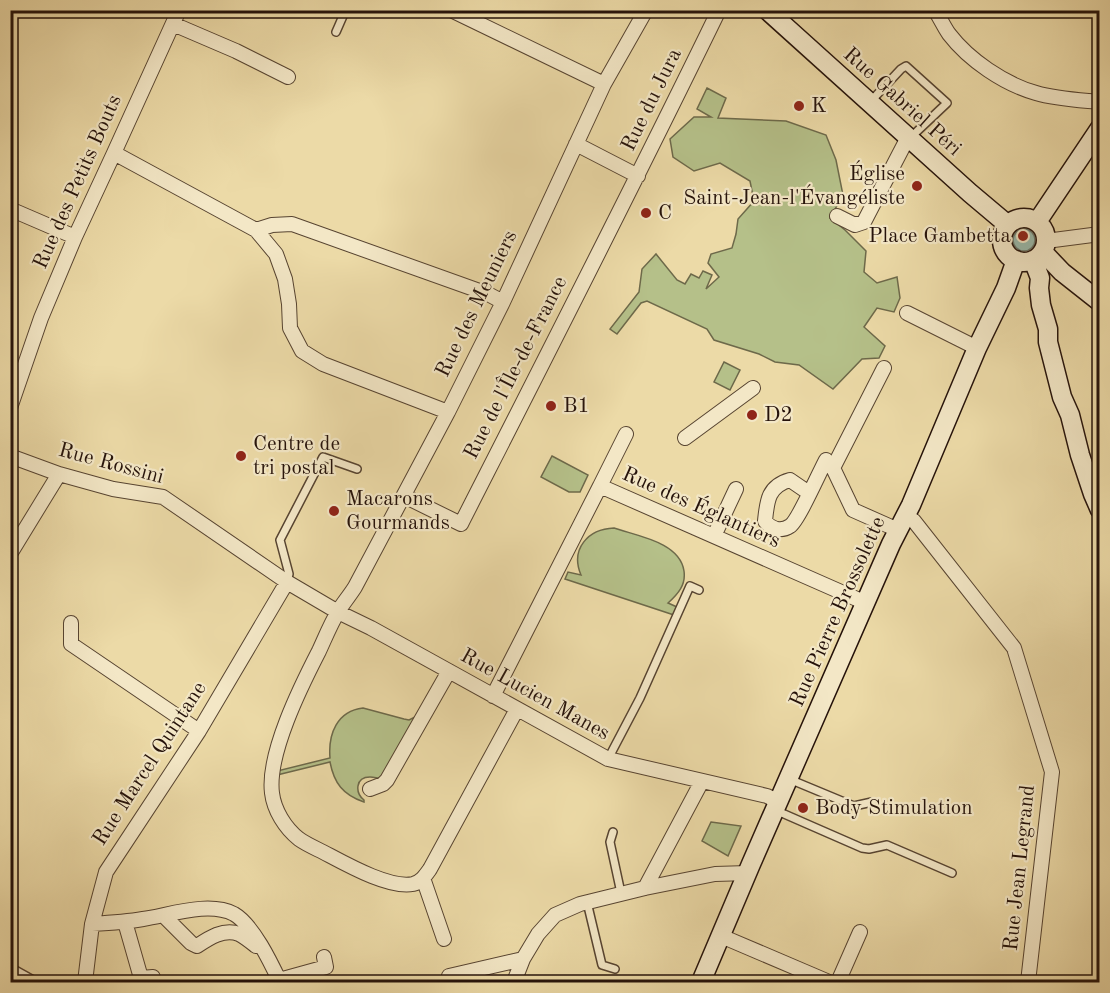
<svg xmlns="http://www.w3.org/2000/svg" width="1110" height="993" viewBox="0 0 1110 993" font-family="'Old Standard TT',serif">
	<rect width="100%" height="100%" fill="#ecdaa7"/>
	<filter id="stains"><feTurbulence type="fractalNoise" baseFrequency=".00333" numOctaves="4"/><feColorMatrix values="0 0 0 0 .2 0 0 0 0 .09 0 0 0 0 .02 0 0 0 .5 -.17"/></filter>
	<radialGradient id="worn" r=".72"><stop offset=".6" stop-color="#630" stop-opacity="0"/><stop offset="1" stop-color="#630" stop-opacity=".3"/></radialGradient>
	<path fill="#b5c089" stroke="#6d694a" stroke-width="1.5" d="M707 88 726 98 718 118 786 121 826 135 836 160 843 195 830 218 845 230 866 251 864 272 877 283 897 277 900 298 894 312 877 308 864 327 885 346 879 358 862 359 833 389 799 365 775 362 759 354 714 340 707 329 647 301 641 303 617 334 610 329 639 292 642 269 656 254 677 280 685 284 691 274 699 278 703 271 712 275 706 289 719 277 708 263 711 254 732 248 736 234 738 219 754 201 750 181 720 163 694 171 673 157 670 139 694 117H711L697 109Z
		M724 362 740 370 730 390 714 382Z
		M552 456 588 475 580 492H569L541 477Z
		M614 528C637 536 680 542 684 571 686 585 678 594 668 603L677 607 674 615 565 579 568 572 581 575C570 549 588 529 614 528Z
		M363 708 404 719 409 720 415 717 385 777C378 780 377 777 370 777 355 777 355 793 364 800V802C343 795 334 783 330 762L277 775V771L330 758C328 734 337 711 363 708Z
		M711 822 741 826 728 856 702 841Z"/>
	<path fill="#99baac" stroke="#6b776b" stroke-width="1.5" d="M1013 240a11 11 0 1 1 22 0a11 11 0 1 1-22 0Z"/>
	<g fill="none" stroke-linecap="round" stroke-linejoin="round">
		<defs>
			<path id="lane" d="M332 10 343 16 336 32
				M871 101 901 69 906 66 947 103 911 137
				M287 582 289 574 280 540 323 457 357 469
				M608 759 640 698 690 586 699 590
				M789 779 854 806 872 802
				M775 810 862 848 869 849 887 845 952 873
				M613 832 610 842 621 893
				M587 902 602 965 615 969
				M10 967 37 982"/>
			<path id="street" d="M451 10 604 84
				M935 10C940 18 944 27 949 34 969 60 1004 84 1036 93 1056 99 1079 100 1100 102
				M173 24 236 51 288 77
				M576 144 638 176
				M114 153 256 230 276 254 285 279 289 304 290 328 302 351 323 364 448 412
				M10 209 75 237
				M837 216 855 225 864 222 905 143 909 139
				M256 230 272 225 292 224 488 294 503 302
				M1046 241 1100 234
				M907 313 977 348
				M884 368 833 468 853 510 898 530
				M10 408 41 318 75 237 114 153 179 10
				M685 438 753 388
				M10 456 59 474 113 489 163 497 287 582 338 612 371 628 608 759 767 796 779 802
				M600 486 626 434
				M809 493 790 480C768 486 767 501 765 521 771 529 781 532 790 526 798 521 820 471 826 460L833 468
				M404 496 461 524C548 353 635 183 719 10
				M906 516 914 521 1014 648 1052 772 1028 982
				M714 536 736 489
				M10 554 59 474
				M71 623V644L199 731
				M493 696 600 486 866 603
				M517 709 430 869C425 876 421 882 413 884 389 889 344 863 323 852 315 848 306 844 299 839 285 828 274 810 272 793 267 754 301 686 319 651 325 638 331 623 339 610 344 602 350 595 355 587L448 412 503 302 604 84 646 10
				M370 789 383 784 387 780 449 671
				M423 878 444 939
				M645 888 702 781
				M164 916 191 943 197 946C209 938 224 928 239 934 245 937 251 942 256 946
				M125 922 141 978 153 977
				M92 924C109 923 126 922 143 919 170 915 209 901 234 914 253 925 271 963 280 982
				M721 936 829 982
				M279 980 326 967 324 957
				M85 982 92 924 106 872 199 731 287 582
				M451 982 449 976 523 959
				M514 982 523 959 538 934 555 915 580 904 645 888 715 874 748 873
				M838 982 860 932"/>
			<path id="secondary" d="M767 10 970 193 1008 225
				M1002 240a22 22 0 1 1 44 0a22 22 0 1 1-44 0Z
				M1037 222 1100 128
				M1043 252 1062 272 1100 302
				M1033 260 1040 278 1039 288 1041 305 1048 329V342L1062 397 1070 415 1080 455 1093 494 1100 510
				M701 982 751 864 891 544 911 505 977 348 1006 288 1016 260"/>
		</defs>
		<use href="#lane" stroke="#574431" stroke-width="10"/>
		<use href="#street" stroke="#574431" stroke-width="16"/>
		<use href="#secondary" stroke="#25120a" stroke-width="21"/>
		<use href="#lane" stroke="#f3e7c6" stroke-width="7"/>
		<use href="#street" stroke="#f3e7c6" stroke-width="14"/>
		<use href="#secondary" stroke="#f3e7c6" stroke-width="18"/>
	</g>
	<g fill="#8f2418" stroke="#f3e7c6" stroke-width="2">
		<circle cx="799" cy="106" r="6"/>
		<circle cx="917" cy="186" r="6"/>
		<circle cx="646" cy="213" r="6"/>
		<circle cx="1023" cy="236" r="6"/>
		<circle cx="551" cy="406" r="6"/>
		<circle cx="752" cy="415" r="6"/>
		<circle cx="241" cy="456" r="6"/>
		<circle cx="334" cy="511" r="6"/>
		<circle cx="803" cy="808" r="6"/>
	</g>
	<g text-anchor="middle" dominant-baseline="central" stroke-width="4.5" stroke-linejoin="round" paint-order="stroke">
		<g font-size="21" fill="#25120a" stroke="#f3e7c6">
			<text transform="translate(652 100) rotate(-64)">Rue du Jura</text>
			<text transform="translate(902 102) rotate(42)">Rue Gabriel Péri</text>
			<text transform="translate(78 182) rotate(-66)">Rue des Petits Bouts</text>
			<text transform="translate(477 304) rotate(-64)">Rue des Meuniers</text>
			<text transform="translate(516 368) rotate(-63)">Rue de l'Île-de-France</text>
			<text transform="translate(111 464) rotate(15)">Rue Rossini</text>
			<text transform="translate(701 508) rotate(24)">Rue des Églantiers</text>
			<text transform="translate(838 612) rotate(-66)">Rue Pierre Brossolette</text>
			<text transform="translate(535 695) rotate(29)">Rue Lucien Manes</text>
			<text transform="translate(150 764) rotate(-57)">Rue Marcel Quintane</text>
			<text transform="translate(1020 868) rotate(-84)">Rue Jean Legrand</text>
		</g>
		<g font-size="21" fill="#25120a" stroke="#f3e7c6" text-anchor="start">
			<text x="811" y="106">K</text>
			<text x="905" y="174" text-anchor="end">Église<tspan x="905" dy="24">Saint-Jean-l'Évangéliste</tspan></text>
			<text x="658" y="213">C</text>
			<text x="1011" y="236" text-anchor="end">Place Gambetta</text>
			<text x="563" y="406">B1</text>
			<text x="764" y="415">D2</text>
			<text x="253" y="444">Centre de<tspan x="253" dy="24">tri postal</tspan></text>
			<text x="346" y="499">Macarons<tspan x="346" dy="24">Gourmands</tspan></text>
			<text x="815" y="808">Body Stimulation</text>
		</g>
	</g>
	<rect width="1110" height="993" fill="none" stroke="#ecdaa7" stroke-width="36"/>
	<rect x="12" y="12" width="1086" height="969" fill="none" stroke="#25120a" stroke-width="3"/>
	<rect x="18" y="18" width="1074" height="957" fill="none" stroke="#25120a" stroke-width="1.5"/>
	<rect width="100%" height="100%" filter="url(#stains)"/>
	<rect width="100%" height="100%" fill="url(#worn)"/>
</svg>
